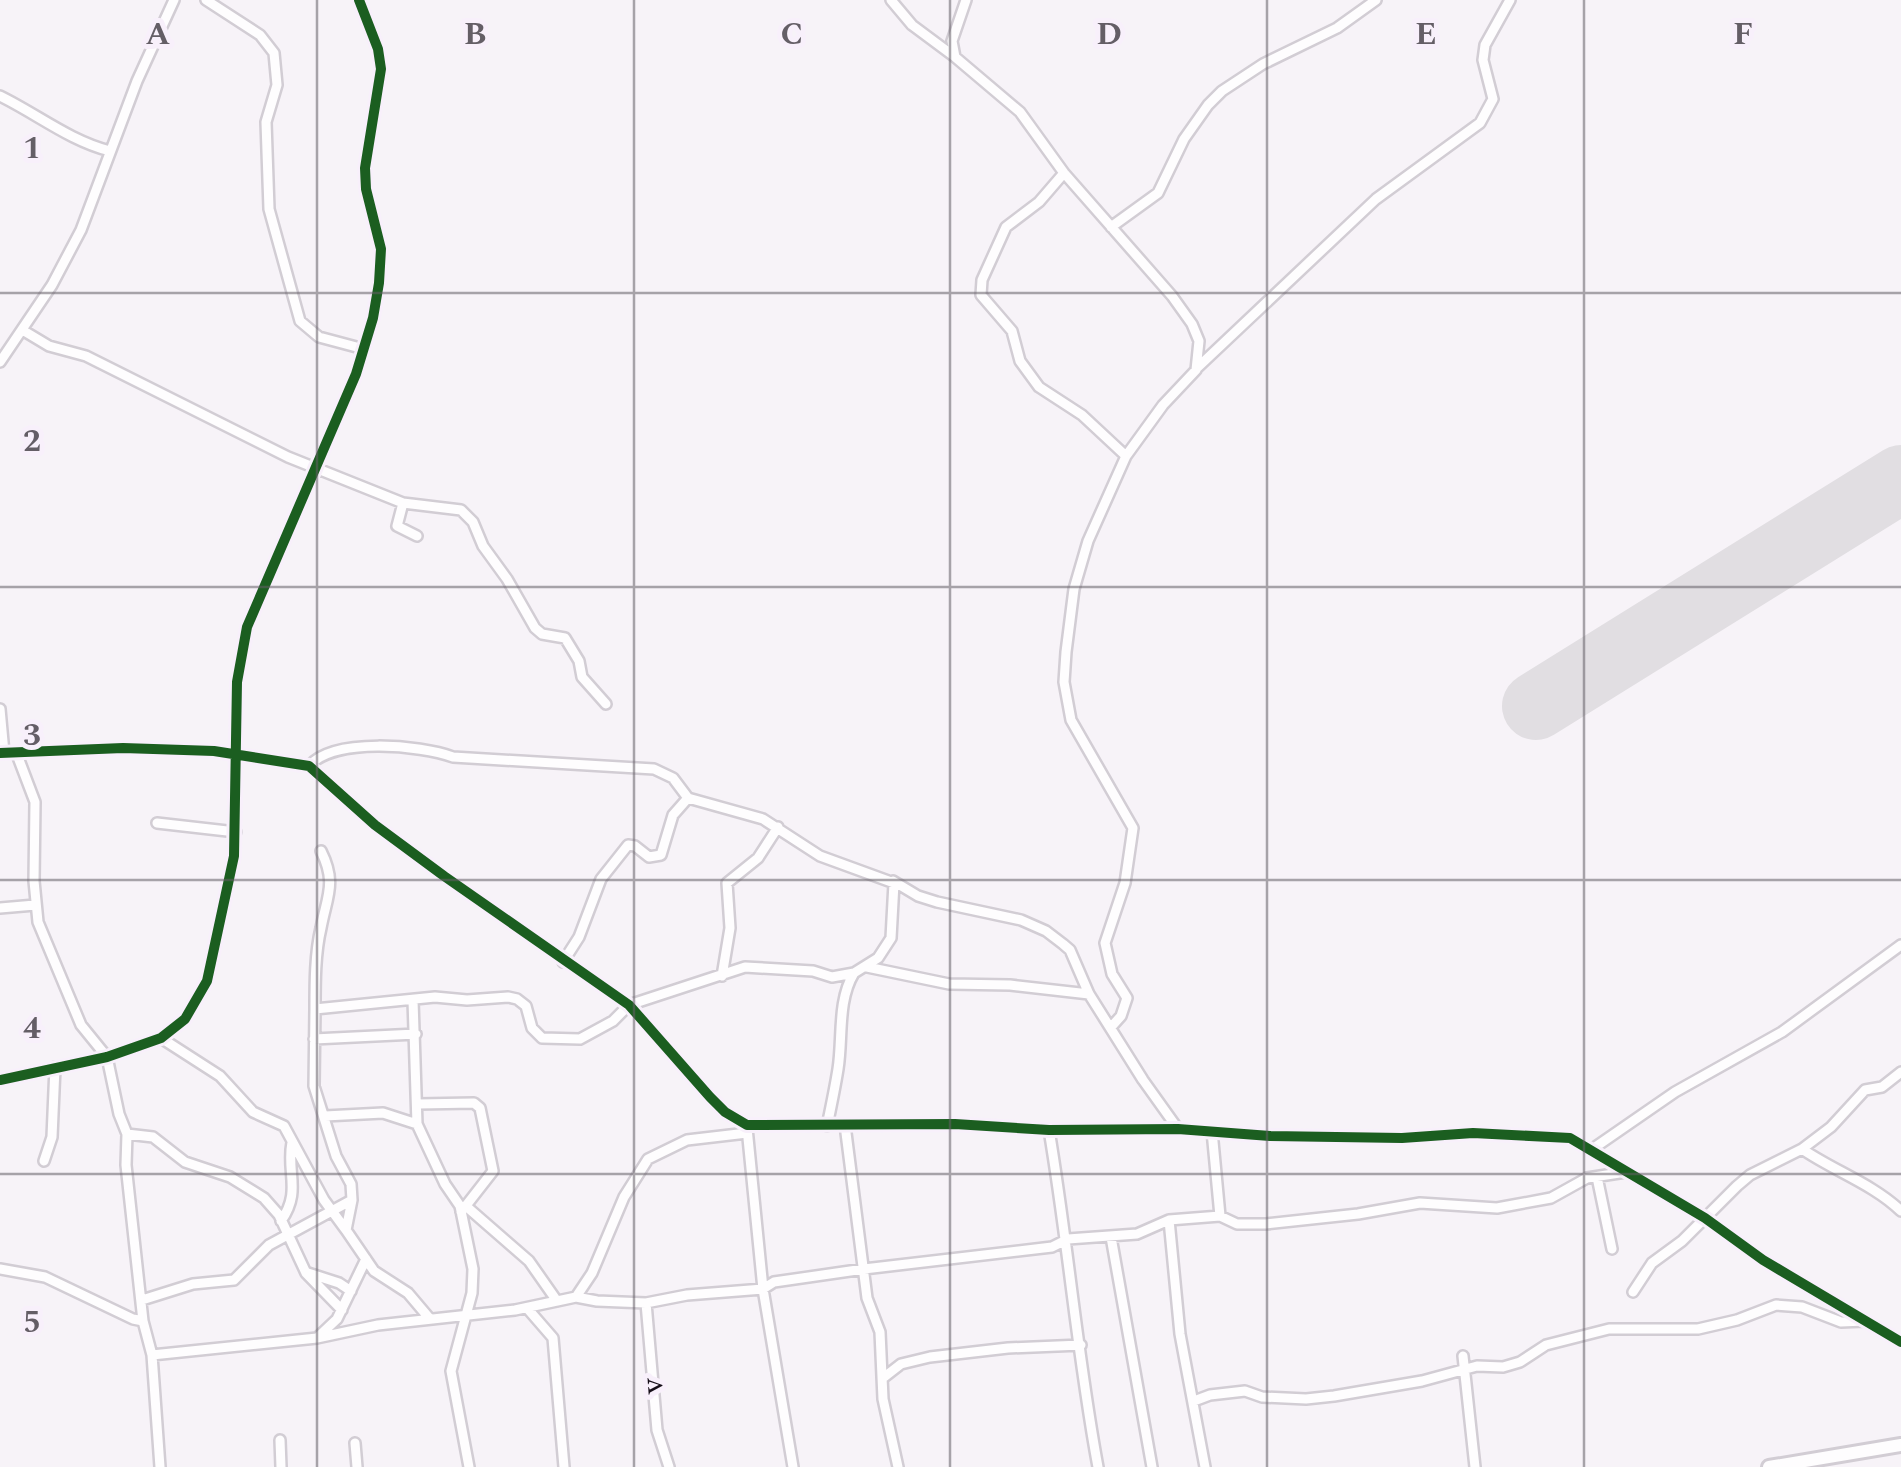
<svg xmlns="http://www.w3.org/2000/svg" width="1901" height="1467" viewBox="0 0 1901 1467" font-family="Spectral,serif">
	<rect width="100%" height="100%" fill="#f7f3f8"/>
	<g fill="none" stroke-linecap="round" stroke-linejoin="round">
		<path stroke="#e1dee2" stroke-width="68" d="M1536 706 1901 479"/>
		<defs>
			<path id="minor" d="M206 0 260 35 274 53 277 85 266 122 269 209 300 321 319 337 364 349
				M891 0 912 25 955 57
				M966 0 952 41 955 57 1020 112 1064 173 1172 296 1192 324 1199 341 1196 370 1163 405 1126 456 1088 541 1074 589 1066 652 1064 682 1071 720 1133 828 1125 883 1105 943 1112 974 1127 998 1121 1016 1112 1026
				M0 96C37 114 70 141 110 151
				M1064 173 1039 202 1006 227 982 280 981 295 1012 331 1020 361 1039 387 1082 415 1126 456
				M1111 227 1158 193 1184 139 1208 105 1222 91 1263 64 1337 28 1376 0
				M24 331 49 346 86 356 288 457 403 503 461 510 473 522 483 546 507 579 535 628 542 634 565 638 579 661 582 677 606 704
				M0 362 52 285 81 230 137 81 174 0
				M1197 368 1376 199 1480 123 1493 99 1483 60 1485 45 1510 0
				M403 503 397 526 417 536
				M0 709 4 753
				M16 752 35 802 34 881 38 922 81 1025 107 1057 119 1114 127 1134 126 1165 143 1321 152 1355 160 1467
				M0 753 123 748 214 751 309 766 375 825 444 876 629 1005 710 1097 725 1112 747 1125 955 1124 1049 1130 1178 1129 1270 1136 1402 1138 1473 1133 1570 1138 1705 1218 1763 1260 1901 1342
				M309 766C334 737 420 745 453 757L654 769 673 778 688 798 763 819 820 856 894 883 891 938 878 958 854 973 832 977 813 971 745 967 629 1005 613 1021 580 1039 542 1038 532 1028 526 1006 517 999 508 997 467 1000 435 997 315 1009 314 1086 336 1156 351 1184 352 1200 346 1230 374 1271 408 1293 430 1319
				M157 823 236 832
				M893 881 918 896 937 902 1021 920 1046 931 1063 944 1070 950 1089 994 1143 1080 1178 1129
				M0 908 35 905
				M563 962 579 937 601 879 628 845 635 846 649 857 661 855 673 815 688 798
				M867 967 949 984 1010 985 1089 994
				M722 976 730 928 727 883 758 858 778 827
				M413 1000 417 1124
				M315 1009C315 983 315 953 321 928 327 896 337 883 321 851
				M161 1038 220 1076 253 1112 284 1126 324 1200 346 1230
				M314 1039 416 1034
				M0 1080 107 1057 161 1038 185 1019 207 981 234 856 237 682 247 627 356 374 373 318 379 283 381 249 366 189 365 168 381 69 378 49 359 0
				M418 1104 474 1103 480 1108 493 1171 461 1212
				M325 1116 383 1113 417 1124 445 1184 460 1206 473 1269 472 1293 451 1371 469 1467
				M845 1125 867 1298 880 1332 883 1399 898 1467
				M827 1126C831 1107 835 1088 838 1069 843 1038 837 1001 854 973
				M747 1128 763 1289 793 1467
				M1049 1130C1068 1242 1077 1355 1098 1467
				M1212 1131 1220 1216
				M127 1134 153 1137 185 1162 230 1177 264 1198 279 1215 306 1273 342 1310
				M1802 1149C1834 1171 1873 1184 1901 1211
				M1591 1150 1675 1092 1782 1032 1901 945
				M44 1161 52 1137 55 1067
				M1597 1177 1612 1249
				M467 1207 529 1261 557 1301
				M1169 1220 1180 1334 1205 1467
				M281 1221C302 1191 286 1173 292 1142
				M1111 1237 1152 1467
				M0 1269 45 1277 133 1319 143 1321
				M308 1273 339 1283 351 1291
				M1633 1292 1652 1263 1682 1241 1737 1186 1750 1175 1802 1149 1831 1127 1865 1090 1882 1087 1901 1072
				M576 1297 597 1301 646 1303 687 1295 763 1289 774 1282 864 1269 1052 1247 1068 1239 1137 1234 1169 1220 1220 1216 1237 1224H1266L1358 1214 1420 1203 1497 1208 1551 1198 1587 1178 1626 1172
				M142 1300 193 1284 234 1280 269 1245 352 1200
				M646 1303 657 1430 669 1467
				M527 1308 553 1338 564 1467
				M319 1336 337 1319 366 1259
				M152 1355 317 1338 378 1325 515 1310 576 1297 592 1273 624 1197 648 1159 687 1140 747 1133
				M1463 1356 1475 1467
				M883 1378 901 1364 930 1357 1008 1348 1081 1345
				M1194 1401 1210 1395 1245 1391 1262 1397 1306 1399 1334 1396 1422 1381 1477 1366 1503 1367 1520 1362 1546 1345 1609 1329H1698L1737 1320 1776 1305 1802 1307 1841 1322 1864 1321
				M280 1440 281 1467
				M355 1443 357 1467"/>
			<path id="secondary" d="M1769 1467 1901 1445"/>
		</defs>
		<use href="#minor" stroke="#d2cdd4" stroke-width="14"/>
		<use href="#secondary" stroke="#d2cdd4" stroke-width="18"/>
		<use href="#minor" stroke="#fefdfe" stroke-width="9"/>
		<use href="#secondary" stroke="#fefdfe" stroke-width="12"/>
		<defs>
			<path id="cycleway" d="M0 753 123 748 214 751 309 766 375 825 444 876 629 1005 710 1097 725 1112 747 1125 955 1124 1049 1130 1178 1129 1270 1136 1402 1138 1473 1133 1570 1138 1705 1218 1763 1260 1901 1342
				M0 1080 107 1057 161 1038 185 1019 207 981 234 856 237 682 247 627 356 374 373 318 379 283 381 249 366 189 365 168 381 69 378 49 359 0"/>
		</defs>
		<use href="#cycleway" stroke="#f8f0fb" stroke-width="16"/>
		<use href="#cycleway" stroke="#1b5e20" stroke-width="10"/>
	</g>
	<path fill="none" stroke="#645e66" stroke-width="2.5" stroke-opacity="0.55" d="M317 0V1467M634 0V1467M950 0V1467M1267 0V1467M1584 0V1467M0 293H1901M0 587H1901M0 880H1901M0 1174H1901"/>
	<g text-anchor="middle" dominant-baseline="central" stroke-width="10" stroke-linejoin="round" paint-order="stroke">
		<g font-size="32" fill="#150e18" stroke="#f8f0fb">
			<text transform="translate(653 1386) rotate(-94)">v</text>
		</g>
	</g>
	<g font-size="32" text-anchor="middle" font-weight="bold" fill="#645e66" stroke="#f8f0fb" stroke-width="10" stroke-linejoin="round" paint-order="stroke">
		<text x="158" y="44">A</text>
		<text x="475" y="44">B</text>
		<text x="792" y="44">C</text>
		<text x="1109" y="44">D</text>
		<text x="1426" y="44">E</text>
		<text x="1743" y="44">F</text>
		<text x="32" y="158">1</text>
		<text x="32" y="451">2</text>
		<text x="32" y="745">3</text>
		<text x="32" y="1038">4</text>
		<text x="32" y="1332">5</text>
	</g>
</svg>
